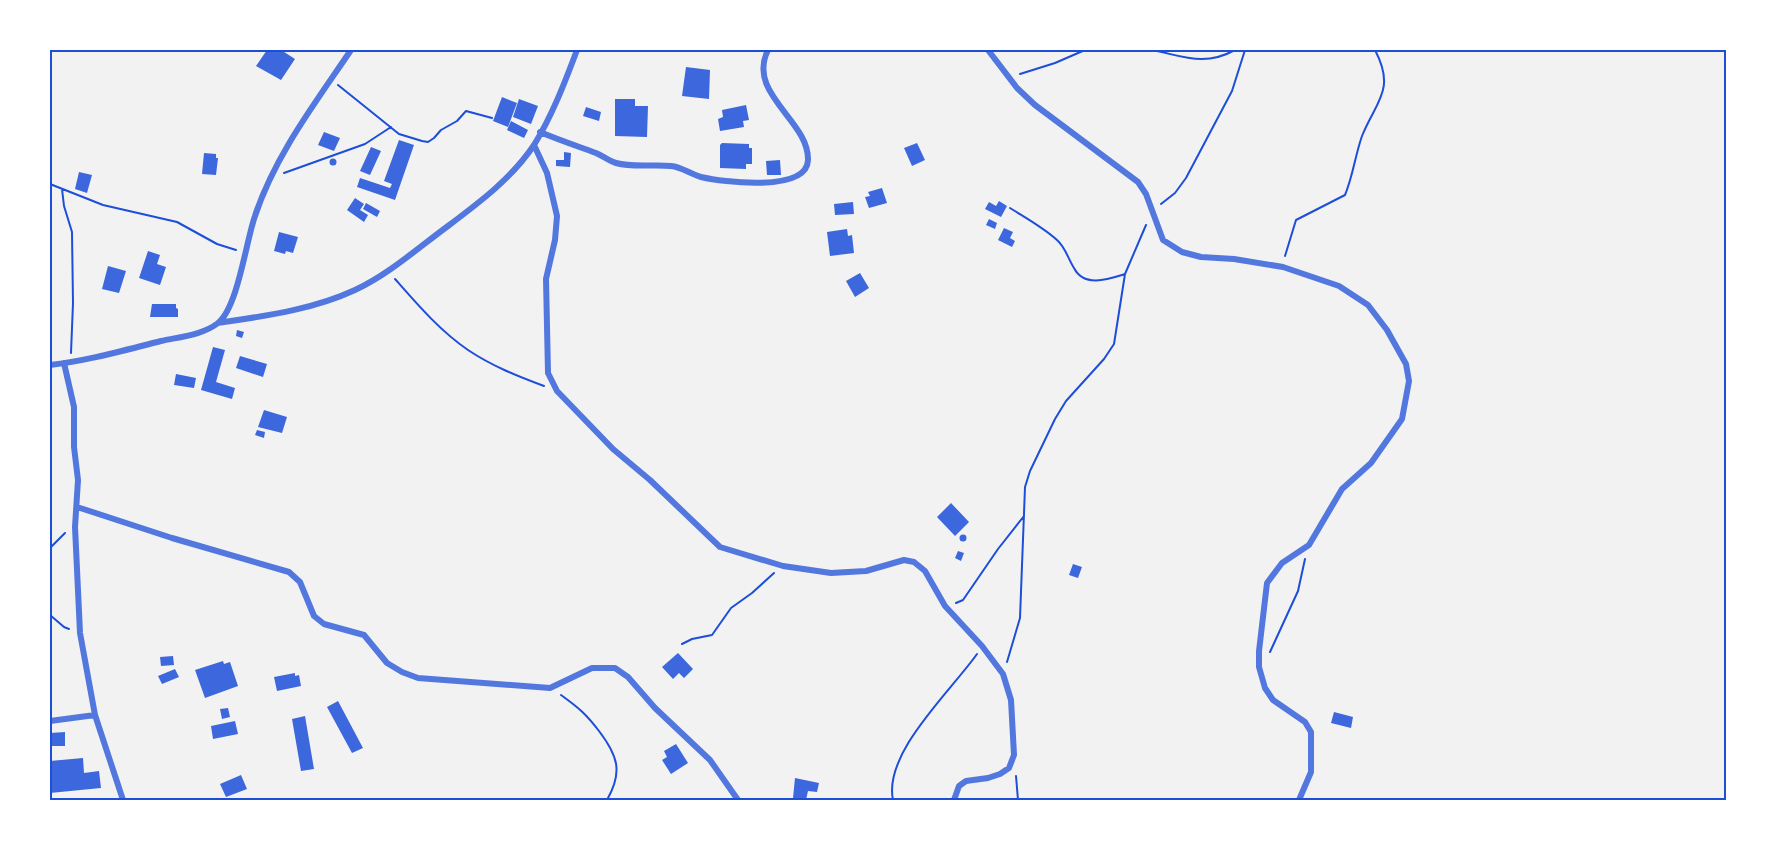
<svg xmlns="http://www.w3.org/2000/svg" width="1776" height="850" viewBox="0 0 1776 850" font-family="Raleway,sans-serif">
	<rect width="100%" height="100%" fill="#f2f2f2"/>
	<path fill="#3d67dc" d="M267 50H281L295 59 281 80 256 66Z
		M686 67 710 70 709 99 682 96Z
		M502 97 517 103 508 127 493 121Z
		M519 99 538 106 531 124 513 117Z
		M615 99H635V106H648L647 137 615 136Z
		M746 105 749 120 743 121 744 127 720 131 718 119 723 117 722 110Z
		M586 107 601 112 599 121 583 116Z
		M511 121 528 130 524 138 507 130Z
		M324 132 340 138 334 151 318 145Z
		M399 140 414 145 395 200 357 187 360 178 390 188 392 184 384 181Z
		M722 143 749 144V148H752V164H746V169L720 168V145Z
		M917 143 925 160 912 166 904 148Z
		M371 147 381 151 370 175 360 171Z
		M564 152 571 153 570 167 556 166V160H564Z
		M204 153 216 154V158H218L216 175 202 174Z
		M329.5 162a3.5 3.5 0 1 1 7 0a3.5 3.5 0 1 1-7 0Z
		M780 160 781 175H767L766 161Z
		M79 172 92 175 87 193 75 189Z
		M882 188 887 203 869 208 865 197 870 196 868 192Z
		M355 198 364 204 360 210 368 215 364 222 347 210Z
		M999 201 1007 206 1001 217 985 209 989 202 996 206Z
		M853 202 854 214 835 215 834 204Z
		M366 203 380 211 377 217 363 209Z
		M989 219 997 223 995 229 986 225Z
		M1004 228 1013 232 1010 238 1015 241 1012 247 998 240Z
		M847 229 848 236 852 235 854 253 830 256 827 232Z
		M279 232 298 237 293 253 286 251 285 254 274 251Z
		M148 251 160 255 157 264 166 267 160 285 139 278Z
		M108 266 126 271 119 293 102 289Z
		M860 273 869 288 855 297 846 281Z
		M152 304H176V308L178 309V317H150Z
		M237 330 244 332 242 338 236 336Z
		M213 347 225 350 216 382 235 388 232 399 201 390Z
		M240 356 267 364 263 377 236 368Z
		M176 374 196 378 194 388 174 385Z
		M264 410 287 417 282 433 258 427Z
		M257 430 265 432 264 438 255 435Z
		M951 503 969 522 955 536 937 517Z
		M959.5 538a3.5 3.5 0 1 1 7 0a3.5 3.5 0 1 1-7 0Z
		M958 551 964 553 961 561 955 558Z
		M1073 564 1082 567 1078 578 1069 575Z
		M678 653 693 669 684 678 679 673 673 679 662 667Z
		M173 656 174 665 161 666 160 657Z
		M223 661 224 664 230 662 238 686 205 698 195 670Z
		M175 669 179 677 162 684 158 676Z
		M295 673V676L299 675 301 686 277 691 274 677Z
		M338 701 363 748 352 753 327 707Z
		M228 708 230 717 222 719 220 709Z
		M1334 712 1353 717 1351 728 1331 723Z
		M305 716 314 769 301 771 292 719Z
		M235 721 238 734 213 739 211 726Z
		M65 732V746H50V733Z
		M676 744 688 763 671 774 662 760 667 757 664 751Z
		M83 758 84 773 99 771 101 788 50 793V761Z
		M241 775 247 789 226 797 220 784Z
		M795 778 819 783 817 792 808 791 806 800 793 798Z"/>
	<g fill="none" stroke-linecap="round" stroke-linejoin="round">
		<path stroke="#1d4ed8" stroke-width="2" d="M1152 50C1183 56 1204 67 1235 50
			M1020 74 1055 63 1085 50
			M338 85 399 134 422 141 428 142 434 138 441 130 457 121 466 111 492 118
			M284 173 365 144 391 127
			M50 184 103 205 177 222 217 244 236 250
			M62 189 64 206 72 232 73 303 71 353
			M1161 204 1175 193 1186 178 1232 91 1245 50
			M1010 208C1026 218 1044 228 1057 240 1066 248 1068 259 1074 268 1084 288 1109 279 1125 274
			M1285 256 1296 220 1345 195C1353 176 1355 156 1362 136 1376 101 1396 90 1375 50
			M395 279C417 304 440 331 468 350 492 366 517 376 544 386
			M50 548 65 533
			M956 603 963 600 998 549 1024 516
			M50 615 64 627 69 629
			M682 644 692 639 712 635 731 608 752 593 774 573
			M1270 652 1298 591 1305 559
			M1007 662 1020 618 1025 487 1030 471 1055 419 1066 401 1104 359 1114 344 1125 274 1146 225
			M561 695C579 708 586 714 599 731 618 756 623 772 607 800
			M1016 776 1018 800
			M893 800C883 753 951 691 977 654"/>
		<path stroke="#5277de" stroke-width="6" d="M988 50 1017 88 1035 105 1138 182 1146 194 1163 240 1182 252 1201 257 1234 259 1283 267 1339 286 1368 305 1387 330 1406 364 1409 381 1402 419 1371 463 1342 489 1309 545 1282 563 1267 583 1259 651V667L1265 688 1273 700 1305 722 1311 732V772L1299 800
			M540 132C559 140 577 146 596 153 603 156 609 161 616 163 634 168 653 164 671 166 682 167 690 174 701 177 722 182 807 193 808 160 809 120 746 94 768 50
			M534 145 547 173 557 216 555 240 546 279 548 373 557 391 613 449 650 480 720 547 783 566 831 573 866 571 904 560 914 562 925 571 945 606 982 646 1003 674 1011 700 1014 755 1009 768 1000 774 988 778 966 781 959 786 954 800
			M218 323C264 316 312 310 355 290 389 274 418 248 448 226 480 202 512 178 534 145 552 116 565 82 577 50
			M64 363 74 407V447L78 480 75 527 80 633 95 715 123 800
			M50 365C87 361 125 350 161 341 179 337 203 335 218 323 238 307 246 241 255 216 275 155 316 102 351 50
			M77 507 172 538 289 572 300 582 314 616 324 624 364 635 387 663 402 672 418 678 550 688 592 668H615L628 677 655 708 710 760 738 800
			M50 721 95 715"/>
	</g>
	<rect width="1776" height="850" fill="none" stroke="#ffffff" stroke-width="102"/>
	<rect x="51" y="51" width="1674" height="748" fill="none" stroke="#1d4ed8" stroke-width="2"/>
</svg>
